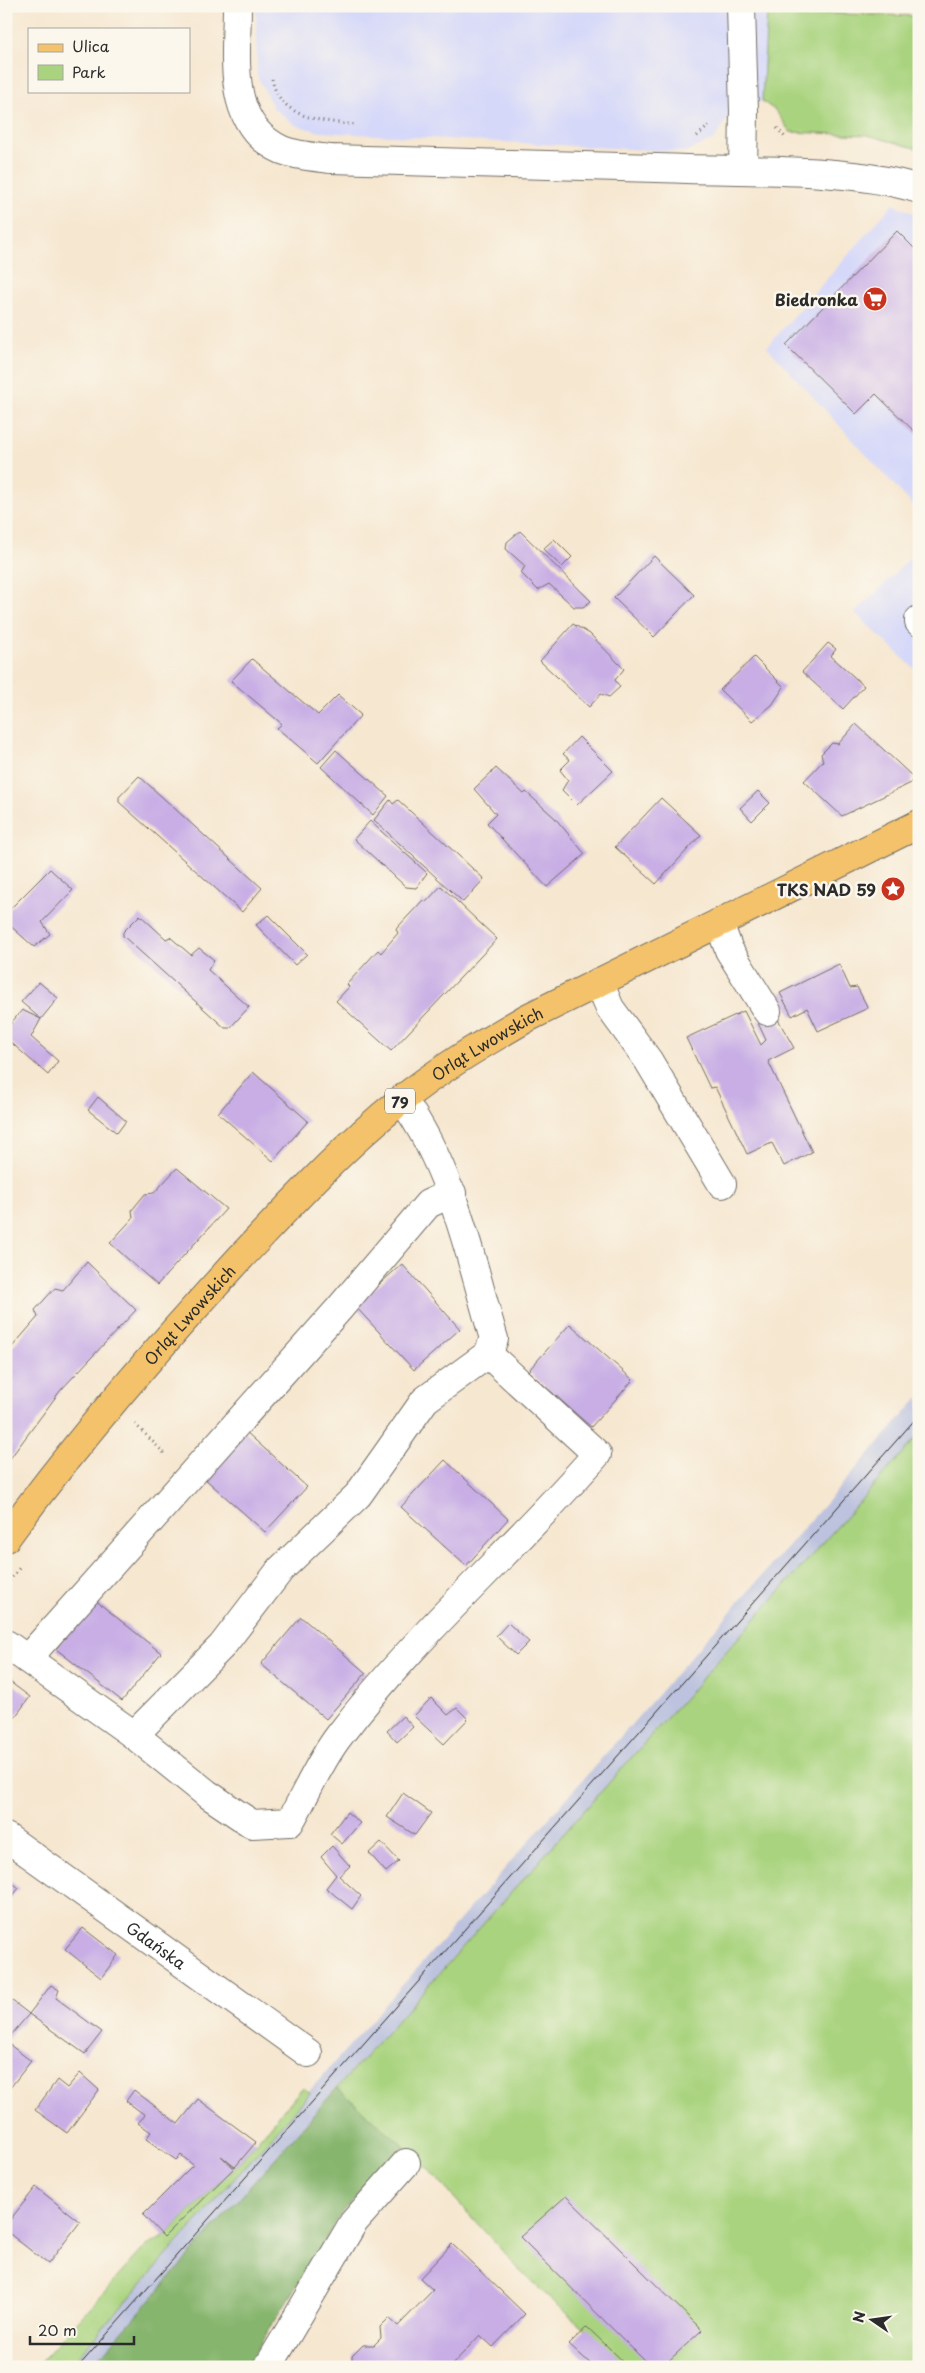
<svg xmlns="http://www.w3.org/2000/svg" width="925" height="2373" viewBox="0 0 925 2373" font-family="'Playpen Sans',sans-serif">
	<rect width="100%" height="100%" fill="#fbf7ec"/>
	<filter id="ink" filterUnits="userSpaceOnUse"><feTurbulence type="fractalNoise" baseFrequency=".02" numOctaves="2"/><feDisplacementMap in="SourceGraphic" scale="10" xChannelSelector="R" yChannelSelector="G"/><feConvolveMatrix kernelMatrix="1 2 1 2 8 2 1 2 1" color-interpolation-filters="sRGB"/></filter>
	<filter id="wash" filterUnits="userSpaceOnUse"><feTurbulence type="fractalNoise" baseFrequency=".0096" numOctaves="4" result="noise"/><feDisplacementMap in="SourceGraphic" scale="20" xChannelSelector="R" yChannelSelector="G"/><feGaussianBlur stdDeviation="1.12" result="paint"/><feColorMatrix in="noise" values="0 0 0 0 0 0 0 0 0 0 0 0 0 0 0 0 0 1.4 0 .05"/><feComposite in="paint" operator="in"/></filter>
	<g filter="url(#wash)">
		<rect width="100%" height="100%" fill="#f6e7d0"/>
		<path fill="#d5d8f9" d="M256 6H768L762 101 726 121 714 140 685 152 320 132 295 125 273 108 257 75Z
			M893 204 919 215V512L767 347Z
			M919 549V673L855 613Z"/>
		<path fill="#bdc3de" d="M919 1397V1435L323 2103 91 2367H67Z"/>
		<path fill="#a9d37e" stroke="#6a7f54" d="M767 12 919 16V149L867 135 790 132 776 111 762 101Z
			M919 1435V2367H628L526 2277 427 2168 337 2088Z
			M303 2087 310 2093 70 2365 67 2367H36L145 2247 164 2237 234 2168Z"/>
		<path fill="#86b56d" stroke="#58704c" d="M337 2088 405 2147 342 2212 246 2367H91Z"/>
		<g id="blocks">
			<path fill="#c8aee5" d="M897 231 919 253V436L876 394 856 414 786 345Z
				M520 531 591 601 583 607H574L549 584 538 590 521 573 525 566 506 549 507 542Z
				M554 539 572 557 562 567 543 549Z
				M654 556 694 595 654 637 614 598Z
				M573 624 590 634 624 669 615 680 620 687 609 697 601 694 589 707 540 661Z
				M828 643 836 649 831 656 864 686 843 709 802 672Z
				M754 657 784 687 772 705 752 721 720 690Z
				M252 659 318 715 338 695 361 715 318 763 277 728 282 724 231 681Z
				M856 724 913 777 911 783 842 816 804 781 823 761 821 754 832 743 838 744Z
				M579 737 613 771 577 805 562 790 568 780 560 770 570 760 563 754Z
				M336 750 388 796 373 815 321 767Z
				M496 768 524 794 526 792 555 818 585 854 547 887 487 823 496 814 474 789Z
				M139 776 262 888 242 912 119 802V797Z
				M758 791 770 803 752 821 740 808Z
				M661 798 701 835 656 884 615 847Z
				M390 800 393 804 398 800 484 879 463 902 374 820Z
				M370 821 427 873 416 888 406 887 354 839Z
				M50 869 73 890 42 922 50 934 34 947 6 922V913Z
				M441 886 497 939 391 1051 336 1001 349 987 347 984 378 950 381 953 398 933 396 929 423 900 426 902Z
				M140 915 166 939 170 937 191 955 199 948 214 960 208 970 249 1007 230 1028H225L123 936V932Z
				M268 915 307 954 295 965 256 925Z
				M839 964 850 988 857 987 868 1008 818 1031 807 1008 792 1016 780 993Z
				M39 982 58 998 41 1019 21 1002Z
				M22 1010 41 1019 31 1037 58 1061 48 1075 6 1038V1029Z
				M744 1011 761 1045 766 1040 757 1021 775 1014 794 1048 768 1061 812 1152 784 1166 772 1143 747 1154 715 1087 710 1088 686 1038Z
				M253 1072 308 1121 273 1161 218 1113Z
				M98 1097 126 1121 117 1133 88 1110Z
				M177 1168 226 1209 157 1285 110 1243 133 1218 132 1210 145 1194 154 1193Z
				M87 1262 136 1310 60 1391 6 1464V1354L38 1317 35 1310 55 1288 63 1290Z
				M402 1264 460 1329 414 1370 355 1306Z
				M570 1324 633 1380 591 1427 528 1371Z
				M245 1431 307 1487 265 1532 203 1477Z
				M445 1460 508 1519 466 1566 401 1507Z
				M95 1600 161 1653 122 1701 56 1649Z
				M301 1617 366 1673 326 1719 261 1664Z
				M508 1623 529 1642 516 1655 496 1636Z
				M6 1679 30 1697 6 1729Z
				M431 1698 448 1715 457 1708 468 1719 444 1744 414 1716Z
				M403 1716 413 1727 397 1742 387 1731Z
				M403 1793 431 1813 415 1835 387 1817Z
				M347 1812 360 1823 342 1844 330 1834Z
				M381 1842 399 1861 386 1872 369 1853Z
				M332 1846 350 1866 339 1876 361 1896 352 1909 326 1888 336 1875 321 1857Z
				M6 1878 19 1888 6 1904Z
				M83 1928 118 1955 101 1978 65 1949Z
				M51 1985 59 1990 56 1998 102 2032 85 2054 29 2014Z
				M6 1996 29 2014 6 2041Z
				M6 2042 31 2061 6 2093Z
				M80 2073 99 2090 67 2133 35 2110 57 2080 67 2088Z
				M134 2090 178 2124 198 2099 256 2142 235 2167 221 2156 234 2168 164 2237 143 2215 193 2165 181 2155 176 2160 146 2139 151 2132 138 2123 145 2115 126 2101Z
				M36 2187 80 2222 48 2264 6 2231V2225Z
				M566 2196 702 2330 662 2367H651L520 2237Z
				M452 2244 525 2314 493 2347 480 2335 450 2367H352V2356L363 2345H374L381 2338 380 2327 389 2318 398 2326 433 2290 420 2278Z
				M587 2327 629 2367H594L569 2344Z"/>
		</g>
	</g>
	<g filter="url(#ink)">
		<use href="#blocks" fill-opacity="0" stroke="#726d65" stroke-width="1"/>
		<g fill="none" stroke-linecap="round" stroke-linejoin="round">
			<defs>
				<g id="minor">
					<path d="M237 6C237 57 225 125 282 150 297 156 316 157 331 159 450 162 568 165 686 169 759 171 850 168 919 189"/>
					<path d="M741 6 744 111 743 170"/>
					<path d="M919 620V622"/>
					<path d="M719 923 729 950 767 1011"/>
					<path d="M599 982 610 1008 648 1060 722 1184"/>
					<path d="M6 1644 134 1735 222 1646 281 1569 358 1495 425 1400 488 1354 494 1339C470 1257 453 1170 402 1099"/>
					<path d="M27 1659 339 1309 428 1204 452 1193"/>
					<path d="M134 1735 206 1793 252 1824 290 1822C306 1794 319 1762 339 1736 416 1634 514 1550 597 1454L488 1354"/>
					<path id="s1" d="M6 1837 308 2053"/>
					<path d="M268 2367 353 2223 406 2163"/>
				</g>
				<g id="major">
					<path id="s2" d="M6 1538C78 1439 158 1347 241 1257 292 1203 343 1147 400 1101 439 1069 484 1043 527 1018L919 824"/>
				</g>
			</defs>
			<use href="#minor" stroke="#726d65" stroke-width="30"/>
			<use href="#major" stroke="#726d65" stroke-width="30"/>
			<path stroke="#726d65" stroke-width="3" stroke-dasharray="1 4" stroke-linecap="butt" d="M272 79C280 120 324 121 357 125
				M777 128 786 138
				M697 136 711 124
				M135 1424 166 1455
				M6 1585 20 1567"/>
			<use href="#minor" stroke="#fff" stroke-width="28"/>
			<use href="#major" stroke="#f4c26a" stroke-width="28"/>
			<path stroke="#2b2b2b" stroke-width="1" d="M78 2367 919 1415"/>
		</g>
	</g>
	<defs>
		<symbol id="supermarket-disc" viewBox="-11 -11 22 22"><circle r="9.5" fill="#c8321e" stroke="#fbf7ec"/><path d="M-6-5.5h2.5l.6 2H6L4.5 2H-2.5L-4.4-4H-6ZM-1.5 3.2a1.3 1.3 0 1 0 .1 0ZM3 3.2a1.3 1.3 0 1 0 .1 0Z" fill="#fff"/></symbol>
		<symbol id="sight-disc" viewBox="-11 -11 22 22"><circle r="9.5" fill="#c8321e" stroke="#fbf7ec"/><path d="M0-6L1.8-2.2L6-1.7L2.9 1.2L3.7 5.4L0 3.3L-3.7 5.4L-2.9 1.2L-6-1.7L-1.8-2.2Z" fill="#fff"/></symbol>
	</defs>
	<g fill-rule="evenodd">
		<use href="#supermarket-disc" x="861" y="285" width="28" height="28"/>
		<use href="#sight-disc" x="879" y="875" width="28" height="28"/>
	</g>
	<g text-anchor="middle" dominant-baseline="central" stroke-width="5" stroke-linejoin="round" paint-order="stroke">
		<rect fill="#fbf7ec" stroke="#696865" stroke-width="1" x="385" y="1088.5" width="30" height="25" rx="4"/>
		<g font-size="15" font-weight="bold" fill="#2b2b2b">
			<text x="400" y="1101">79</text>
		</g>
		<g font-size="16" font-weight="bold" fill="#2b2b2b" stroke="#fbf7ec" text-anchor="end">
			<text x="858" y="299">Biedronka</text>
			<text x="876" y="889">TKS NAD 59</text>
		</g>
		<g font-size="16" fill="#2b2b2b" stroke="#fbf7ec">
			<text stroke="none"><textPath href="#s2" startOffset="694">Orląt Lwowskich</textPath></text>
			<text stroke="none"><textPath href="#s2" startOffset="289">Orląt Lwowskich</textPath></text>
			<text stroke="none"><textPath href="#s1" startOffset="185">Gdańska</textPath></text>
		</g>
	</g>
	<rect width="925" height="2373" fill="none" stroke="#fbf7ec" stroke-width="25"/>
	<rect x="28" y="28" width="162" height="65" fill="#fbf7ec" stroke="#a8a59f"/>
	<rect x="38" y="44" width="25" height="8" fill="#f4c26a" stroke="#a8a59f"/>
	<text x="72" y="52" font-size="15" fill="#2b2b2b">Ulica</text>
	<rect x="38" y="65" width="25" height="15" fill="#a9d37e" stroke="#a8a59f"/>
	<text x="72" y="78" font-size="15" fill="#2b2b2b">Park</text>
	<g transform="translate(872 2320) rotate(283)" stroke="#fbf7ec" stroke-width="4" paint-order="stroke">
	<path d="M0-4L9 19L0 12L-9 19Z" fill="#2b2b2b"/>
	<text y="-8" font-size="14" font-weight="bold" text-anchor="middle" fill="#2b2b2b">N</text>
	</g>
	<path d="M30 2336v8h104v-8" fill="none" stroke="#2b2b2b" stroke-width="2.5"/>
	<text x="38" y="2336" font-size="15" fill="#2b2b2b" stroke="#fbf7ec" stroke-width="4" paint-order="stroke">20 m</text>
</svg>
